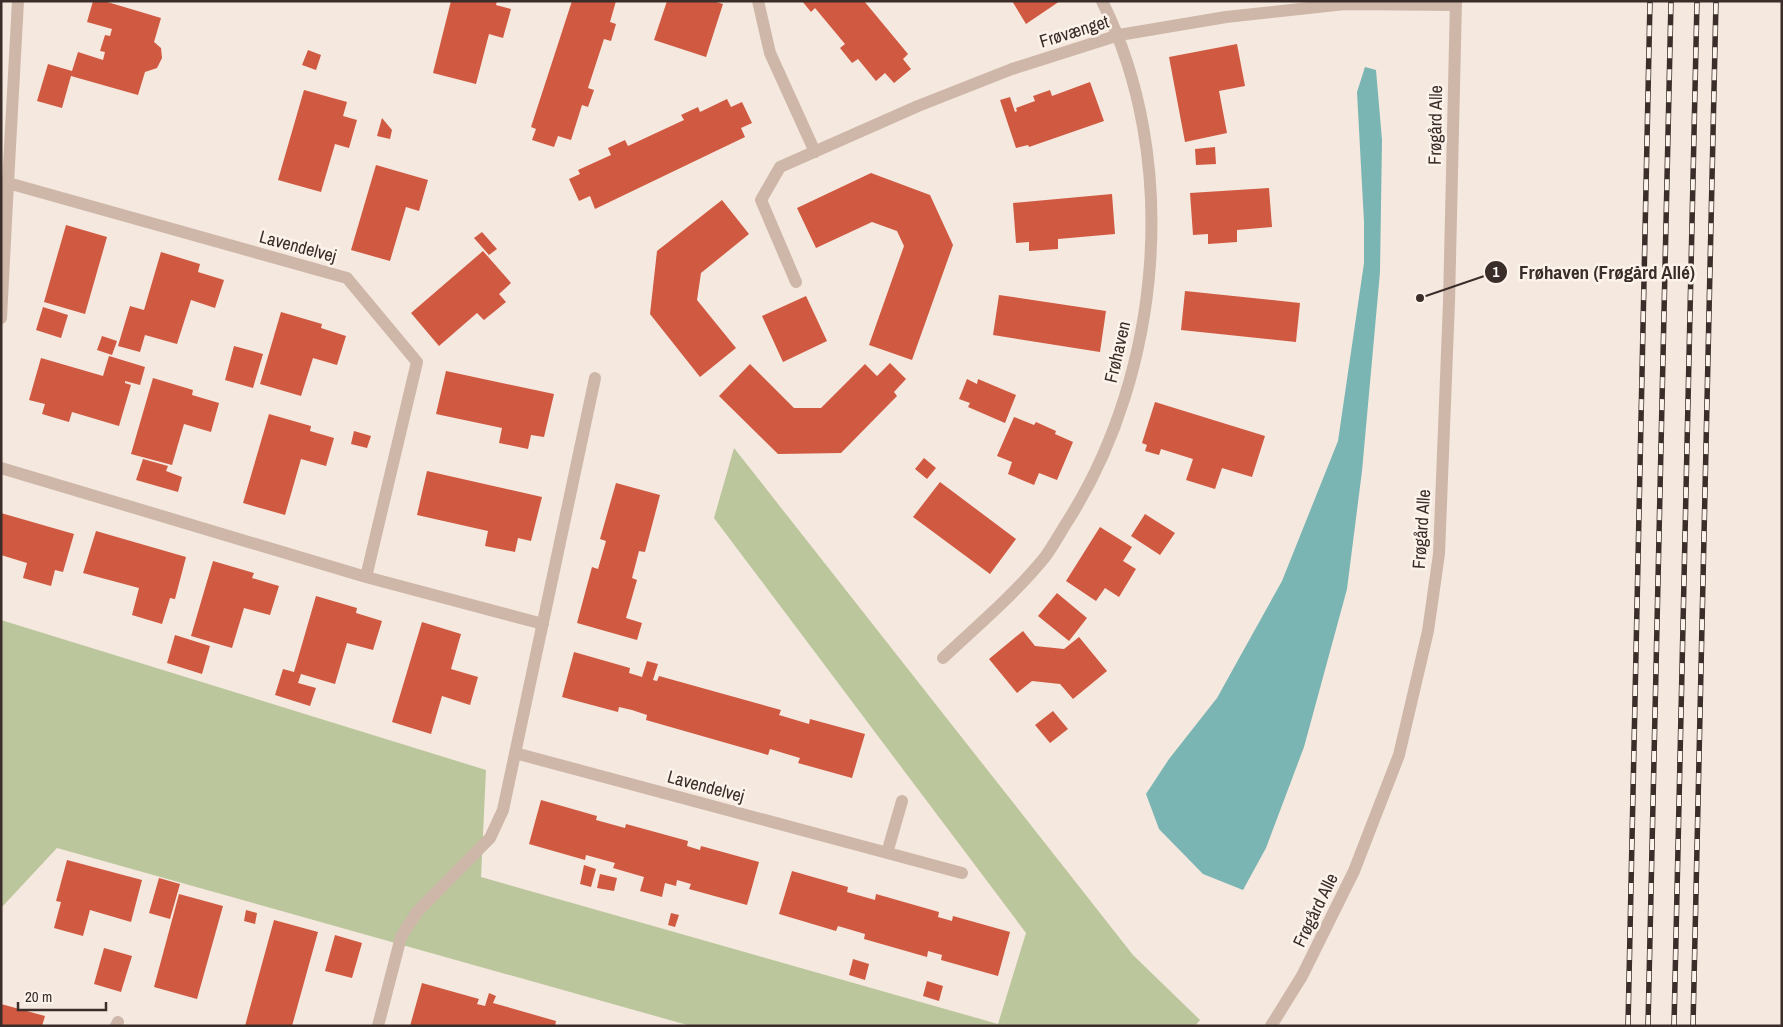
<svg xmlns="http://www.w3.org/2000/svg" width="1783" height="1027" viewBox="0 0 1783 1027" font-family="'Archivo Narrow',sans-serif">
	<rect width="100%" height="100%" fill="#f5e8de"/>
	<path fill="#bbc69c" d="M734 448 1133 955 1200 1020 1195 1026H691L57 848 1 908V620L486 770 481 877 998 1024 1026 933 714 518Z"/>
	<path fill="#7ab5b3" d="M1365 67 1376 70 1382 140 1380 272 1362 471 1347 589 1304 747 1266 848 1243 890 1203 874 1159 829 1146 794 1169 759 1217 698 1282 581 1338 441 1364 263V222L1357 92Z"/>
	<path fill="#d05941" d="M93 1H104L161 18 154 42 161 48 162 58 157 68 145 72 138 95 71 76 62 108 37 101 48 64 72 71 78 52 103 60 105 52 100 51 105 35 110 36 112 29 87 22Z
		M451 1H497L496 5 511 9 503 38 489 34 476 84 433 73Z
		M572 1H616L610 22 616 24 611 41 604 39 588 88 594 90 588 107 582 105 571 140 558 136 554 147 532 140 536 129 531 127Z
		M667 1H713L723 4 706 57 654 40Z
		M802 1H864L908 54 903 59 911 69 894 83 885 73 876 81 858 59 852 63 840 48 845 44 815 8 811 12Z
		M1012 1H1060L1026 24Z
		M1237 44 1245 86 1219 91 1227 133 1185 142 1169 57Z
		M308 50 321 55 316 70 302 65Z
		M1090 82 1104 121 1029 147 1028 145 1016 148 1000 100 1010 97 1015 112 1017 111 1016 108 1035 101 1033 96 1050 90 1052 96Z
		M304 90 347 102 343 116 357 120 349 148 335 144 321 192 278 180Z
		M727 99 731 107 742 102 752 123 741 128 745 137 595 209 590 196 579 201 569 179 580 174 578 170 611 155 608 148 625 140 628 146 684 120 681 115 698 107 700 112Z
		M382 118 392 130 390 139 377 136Z
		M1215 147 1216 164 1196 165 1195 149Z
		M376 165 428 180 419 211 406 207 390 261 351 250Z
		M871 173 930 195 953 245 912 360 869 345 904 246 897 231 872 222 816 248 797 208Z
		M1269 188 1272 227 1237 230V242L1208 244V234L1193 235 1190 193Z
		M1112 194 1115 234 1058 239V249L1029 251V242L1016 243 1013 203Z
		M722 200 749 234 701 273 697 300 736 348 700 377 650 314 657 251Z
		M66 225 107 237 85 314 44 302Z
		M482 232 497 249 489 255 474 238Z
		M483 251 511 283 499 294 506 302 484 320 477 313 439 346 411 313Z
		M161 252 200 264 198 272 224 280 215 308 191 300 177 344 145 335 140 352 118 346 130 306 144 310Z
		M1185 291 1300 303 1296 342 1181 330Z
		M999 295 1106 311 1100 352 993 335Z
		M806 296 827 341 783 362 762 316Z
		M43 307 68 315 61 338 36 330Z
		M281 312 322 324 321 328 346 336 337 365 313 358 301 396 260 384Z
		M102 336 117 341 112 355 97 350Z
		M234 346 263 354 253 388 225 380Z
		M109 356 145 367 140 385 125 381V383L131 385 119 426 72 412 69 422 42 414 45 404 29 400 41 358 103 376Z
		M890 363 906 379 894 392 897 396 841 453 778 454 719 396 750 364 794 408H821L865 364 877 376Z
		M446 371 554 394 544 437 531 435 528 449 499 443 502 428 436 414Z
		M153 378 193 390 192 395 219 403 211 432 184 424 172 465 131 454Z
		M967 379 977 384 978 379 1016 395 1005 423 968 407 970 403 959 399Z
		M1155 402 1265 436 1252 477 1222 468 1215 489 1186 480 1193 459 1161 449 1159 455 1145 451 1147 445 1142 443Z
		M269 414 311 426 310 431 334 438 326 466 301 459 285 515 243 503Z
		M1014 417 1034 425 1036 422 1056 431 1055 434 1073 442 1057 480 1039 473 1034 485 1008 474 1012 462 997 456Z
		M354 431 371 436 367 448 351 444Z
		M924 458 936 468 927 479 915 469Z
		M143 459 168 466 166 471 182 477 178 492 136 480Z
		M427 471 542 497 531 541 518 538 515 552 485 546 488 531 417 515Z
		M940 482 1016 539 990 574 913 517Z
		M616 483 660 495 645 552 639 551 632 578 637 580 626 618 642 623 637 640 577 623 592 567 598 569 606 541 600 539Z
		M1 513 74 534 63 572 55 570 51 586 23 578 27 563 1 555Z
		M1145 514 1175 533 1160 555 1131 536Z
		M1100 527 1132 547 1123 561 1136 569 1119 597 1105 588 1096 601 1066 581Z
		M96 531 186 557 175 599 170 598 162 624 132 615 139 588 83 573Z
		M213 561 254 573 252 578 279 586 270 615 244 608 232 648 191 636Z
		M1057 593 1087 618 1069 641 1038 616Z
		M316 596 357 608 356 613 382 621 373 650 347 643 335 684 301 674 298 683 316 688 310 706 275 695 283 669 294 672Z
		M422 622 461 634 451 669 478 677 470 705 442 696 431 734 392 722Z
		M1023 631 1035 646 1064 649 1079 637 1107 671 1073 699 1060 684 1032 681 1017 693 989 659Z
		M175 635 210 646 202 674 167 663Z
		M574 652 630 668 629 673 642 677 647 661 658 664 653 680 657 681 659 676 781 710 779 715 809 724 810 719 865 734 852 778 798 763 800 758 770 749 768 755 646 720 647 715 632 710 619 707 618 712 562 697Z
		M1053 711 1068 729 1050 743 1035 725Z
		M541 800 597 816 596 820 625 828 626 824 688 841 687 846 700 850 701 846 759 862 747 905 689 889 691 884 677 880 676 886 665 883 662 897 640 891 644 877 613 868 615 863 586 855 585 860 529 844Z
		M67 860 142 880 131 922 90 910 83 936 54 928 61 902 56 901Z
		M584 865 596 869 591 887 580 884Z
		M792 871 848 887 847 892 875 900 876 894 939 912 938 917 952 921 953 916 1010 932 998 976 941 960 942 955 928 951 927 957 864 939 865 934 838 926 836 931 779 914Z
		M600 874 617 878 614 891 597 888Z
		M159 878 180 884 170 919 149 913Z
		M179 894 223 906 197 999 154 987Z
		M246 910 257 913 255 924 244 921Z
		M671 913 679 915 675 927 668 925Z
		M274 920 318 932 292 1026H245Z
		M335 935 362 943 352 978 325 971Z
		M104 948 132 956 121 992 94 984Z
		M853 959 869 964 865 980 849 975Z
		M927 981 943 986 939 1001 923 996Z
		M422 983 479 999 477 1004 485 1006 489 993 496 996 493 1003 556 1021 555 1026H410Z
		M1 1004 45 1016 42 1026H1Z"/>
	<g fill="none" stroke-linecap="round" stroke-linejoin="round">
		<path stroke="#ceb7a9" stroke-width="12" d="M18 1 8 183 347 278 417 362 366 577 543 624
			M758 1 770 53 815 152
			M796 282 761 200 780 167 918 106 1012 69 1119 35 1226 17 1345 4 1456 5
			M1 318 8 183
			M1 468 366 577
			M943 658C978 625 1015 594 1045 557 1054 545 1061 531 1069 519 1162 371 1181 159 1102 1
			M515 753 962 873
			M887 853 902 801
			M116 1026 118 1022
			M378 1026 401 937 417 912 490 838 503 810 595 378
			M1271 1026 1302 976 1354 871 1399 755 1428 631 1439 554 1449 302 1456 1"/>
		<defs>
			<path id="rail" d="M1628 1026 1650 1
				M1648 1026 1671 1
				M1674 1026 1697 1
				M1693 1026 1716 1"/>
		</defs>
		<use href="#rail" stroke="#3b2d29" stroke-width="5.5"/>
		<use href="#rail" stroke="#fcf3eb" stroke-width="4" stroke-dasharray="11" stroke-linecap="butt"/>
	</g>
	<g text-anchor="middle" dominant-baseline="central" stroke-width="5" stroke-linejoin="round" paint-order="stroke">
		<g font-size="18" fill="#3b2d29" stroke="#fcf3eb">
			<text transform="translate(1074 31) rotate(-17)">Frøvænget</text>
			<text transform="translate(1435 125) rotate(-89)">Frøgård Alle</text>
			<text transform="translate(298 246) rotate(15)">Lavendelvej</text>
			<text transform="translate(1117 352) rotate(-77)">Frøhaven</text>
			<text transform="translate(1421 529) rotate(-86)">Frøgård Alle</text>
			<text transform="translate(706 786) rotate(15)">Lavendelvej</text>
			<text transform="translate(1315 910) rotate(-64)">Frøgård Alle</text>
		</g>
	</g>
	<path fill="none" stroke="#3b2d29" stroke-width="2" d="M1420 298L1496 272"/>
	<g fill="#3b2d29" stroke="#fcf3eb" stroke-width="2">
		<circle cx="1420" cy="298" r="5"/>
		<circle cx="1496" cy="272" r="12"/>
	</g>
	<g font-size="15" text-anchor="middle" font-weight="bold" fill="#fff">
		<text x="1496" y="277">1</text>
	</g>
	<g font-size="19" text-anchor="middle" font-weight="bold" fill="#3b2d29" stroke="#fcf3eb" stroke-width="5" stroke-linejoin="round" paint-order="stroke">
		<text x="1607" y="279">Frøhaven (Frøgård Allé)</text>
	</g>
	<rect width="1783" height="1027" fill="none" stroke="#3b2d29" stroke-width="5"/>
	<path d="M18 1002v8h88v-8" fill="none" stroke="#3b2d29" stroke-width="2.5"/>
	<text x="25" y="1002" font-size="15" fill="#3b2d29" stroke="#fcf3eb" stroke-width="4" paint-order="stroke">20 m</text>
</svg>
